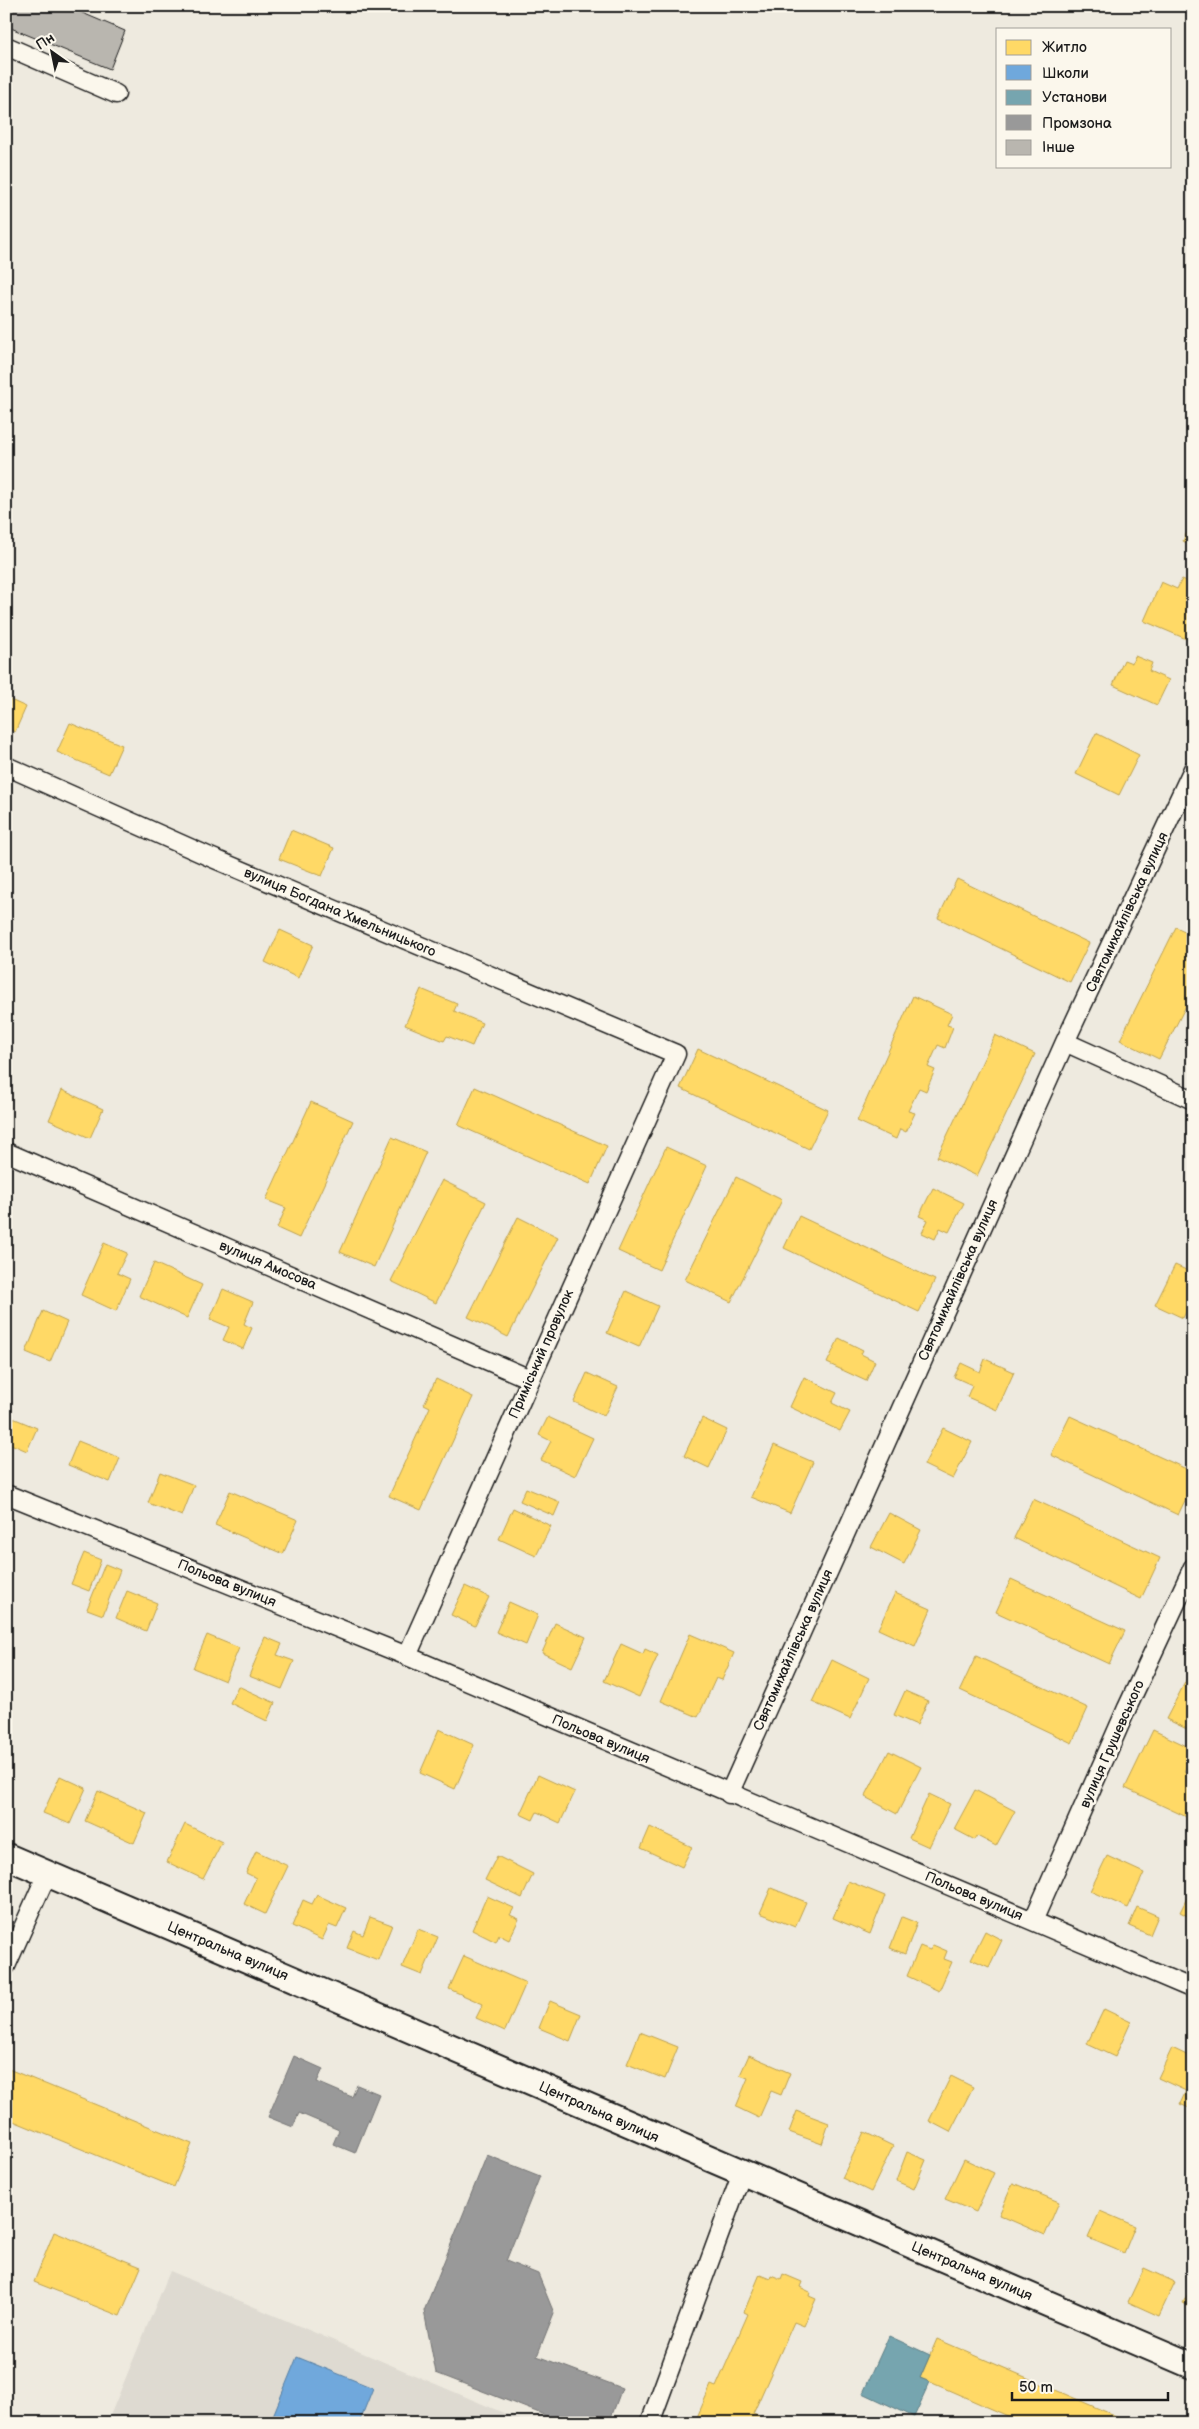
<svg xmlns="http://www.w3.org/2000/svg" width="1199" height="2429" viewBox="0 0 1199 2429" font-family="'Balsamiq Sans',sans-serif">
	<rect width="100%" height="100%" fill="#eeeadf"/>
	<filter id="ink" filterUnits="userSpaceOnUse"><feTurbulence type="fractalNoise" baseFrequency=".02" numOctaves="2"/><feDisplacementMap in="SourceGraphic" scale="10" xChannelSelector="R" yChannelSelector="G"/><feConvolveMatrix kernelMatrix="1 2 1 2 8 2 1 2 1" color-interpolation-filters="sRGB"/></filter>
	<g filter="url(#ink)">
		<path fill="#dedad1" d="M170 2271 527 2423H107Z"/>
		<path fill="#ffd966" stroke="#bba050" d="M1193 519V546L1183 541Z
			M1182 579 1193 583V636L1191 641 1144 621 1161 582 1177 589Z
			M1135 656 1152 663 1149 671 1169 680 1157 705 1113 685 1124 660 1132 663Z
			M6 698 26 707 15 732 6 728Z
			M70 723 122 745 109 774 57 752Z
			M1096 733 1139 755 1119 795 1076 774Z
			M291 830 334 848 322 876 279 859Z
			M957 879 1089 943 1070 982 938 918Z
			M1176 927 1193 935V992L1159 1059 1120 1040Z
			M280 930 313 945 298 978 265 962Z
			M421 989 457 1004 454 1011 482 1023 472 1046 447 1036 444 1041 405 1025Z
			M913 996 952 1014 947 1025 953 1027 945 1048 938 1045 928 1067 935 1070 926 1091 919 1088 908 1111 915 1113 906 1132 900 1129 896 1139 857 1121Z
			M995 1035 1035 1054 977 1176 937 1157Z
			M698 1049 828 1110 809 1149 680 1088Z
			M475 1087 607 1146 590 1184 458 1125Z
			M62 1090 103 1109 90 1138 49 1120Z
			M311 1102 353 1121 299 1238 277 1228 286 1208 266 1200Z
			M392 1137 426 1152 374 1267 340 1252Z
			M666 1147 707 1166 659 1270 618 1251Z
			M736 1177 782 1200 731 1302 685 1280Z
			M442 1180 486 1202 436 1303 391 1281Z
			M933 1188 964 1203 949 1232 940 1228 935 1239 922 1233 928 1220 919 1216Z
			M799 1216 935 1280 919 1312 784 1248Z
			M518 1217 558 1237 508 1337 468 1317Z
			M104 1243 127 1253 117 1273 130 1279 116 1311 81 1295Z
			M154 1263 202 1285 187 1318 139 1296Z
			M1175 1265 1193 1273V1298L1183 1318 1155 1305Z
			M223 1289 253 1302 244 1324 252 1328 243 1349 223 1340 229 1327 210 1319Z
			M626 1291 658 1306 639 1347 607 1333Z
			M43 1311 67 1322 50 1362 26 1352Z
			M839 1338 863 1350 861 1354 875 1361 866 1381 827 1363Z
			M985 1359 1014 1372 997 1410 967 1397 972 1385 954 1377 961 1363 980 1372Z
			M587 1373 618 1387 604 1416 574 1402Z
			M804 1377 837 1393 832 1403 850 1412 840 1431 790 1407Z
			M436 1379 473 1397 421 1510 389 1496 430 1407 424 1404Z
			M1070 1416 1193 1472V1484L1178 1515 1051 1455Z
			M548 1417 593 1438 575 1476 541 1460 551 1441 539 1435Z
			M13 1418 37 1428 27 1451 6 1442V1434Z
			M702 1418 727 1430 709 1468 684 1456Z
			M943 1428 972 1442 953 1479 924 1465Z
			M78 1441 120 1458 110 1482 68 1465Z
			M774 1445 813 1462 790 1513 751 1497Z
			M160 1472 194 1485 182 1516 148 1503Z
			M526 1488 560 1502 554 1516 520 1501Z
			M230 1491 298 1520 283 1554 215 1525Z
			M1033 1499 1160 1558 1141 1599 1014 1538Z
			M513 1508 551 1526 536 1556 499 1539Z
			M889 1513 921 1530 904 1564 871 1547Z
			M84 1553 101 1560 89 1591 71 1584Z
			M105 1564 120 1570 103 1615 87 1609Z
			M1011 1579 1125 1631 1109 1664 996 1612Z
			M465 1586 489 1597 475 1626 451 1615Z
			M127 1591 157 1603 146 1631 116 1618Z
			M895 1593 931 1609 915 1646 878 1629Z
			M509 1602 538 1615 526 1645 496 1632Z
			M555 1623 586 1637 572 1667 542 1653Z
			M690 1634 734 1653 722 1680 716 1678 698 1717 661 1701Z
			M207 1635 239 1648 225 1681 193 1668Z
			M265 1637 282 1644 277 1655 294 1661 282 1689 249 1676Z
			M621 1644 643 1654 645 1649 658 1655 639 1697 604 1681Z
			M976 1656 1088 1708 1072 1743 960 1690Z
			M832 1660 869 1678 850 1719 812 1702Z
			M1193 1667V1732L1166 1719Z
			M238 1686 275 1703 267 1721 230 1703Z
			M905 1691 928 1701 917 1725 894 1715Z
			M439 1729 474 1745 455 1789 420 1773Z
			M1153 1730 1193 1749 1184 1772 1193 1776V1820L1125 1788Z
			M889 1751 921 1767 897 1814 865 1797Z
			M538 1775 575 1792 560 1823 537 1812 533 1820 520 1814Z
			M60 1776 86 1788 70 1824 43 1813Z
			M975 1790 1015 1811 996 1846 977 1836 975 1840 954 1829Z
			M98 1791 147 1813 134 1843 85 1821Z
			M929 1794 950 1804 929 1847 909 1838Z
			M185 1824 222 1842 203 1879 167 1862Z
			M650 1827 692 1847 682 1867 641 1848Z
			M256 1851 288 1866 265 1914 244 1904 256 1878 246 1873Z
			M497 1856 533 1874 522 1898 485 1880Z
			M1107 1856 1144 1873 1128 1908 1090 1891Z
			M848 1881 885 1896 870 1934 833 1918Z
			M1193 1886V1919L1180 1912Z
			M771 1888 806 1902 795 1927 760 1913Z
			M317 1895 346 1908 337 1928 329 1925 322 1940 292 1926 303 1900 312 1904Z
			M487 1896 514 1908 510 1915 519 1919 509 1940 499 1935 496 1942 472 1930Z
			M1137 1907 1158 1916 1150 1935 1129 1926Z
			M370 1917 392 1925 378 1960 347 1948 354 1931 363 1935Z
			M902 1917 917 1923 905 1954 890 1948Z
			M418 1929 438 1937 422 1975 402 1967Z
			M985 1931 1002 1940 989 1967 971 1959Z
			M933 1945 947 1951 944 1959 952 1962 939 1991 907 1976 920 1946 930 1950Z
			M464 1956 526 1983 505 2031 476 2018 483 2004 449 1989Z
			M550 2001 581 2014 570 2041 539 2028Z
			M1104 2009 1131 2022 1115 2057 1087 2044Z
			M640 2032 678 2047 665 2079 627 2064Z
			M1172 2048 1193 2058V2110L1180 2104 1186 2091 1158 2078Z
			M749 2055 790 2073 781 2095 771 2091 759 2118 736 2107 748 2078 740 2075Z
			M6 2068 192 2144 174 2187 6 2118Z
			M951 2076 973 2087 950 2132 929 2121Z
			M797 2111 829 2123 822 2144 789 2132Z
			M864 2132 893 2146 871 2192 842 2178Z
			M907 2152 926 2160 914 2189 896 2181Z
			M964 2159 994 2173 976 2212 945 2199Z
			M1013 2183 1059 2202 1045 2235 999 2215Z
			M1100 2211 1135 2226 1124 2253 1088 2238Z
			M54 2232 141 2267 120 2316 34 2282Z
			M1144 2268 1175 2282 1159 2316 1128 2302Z
			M760 2274 770 2278 771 2275 781 2279 783 2274 802 2282 800 2287 810 2292 809 2296 816 2299 804 2326 794 2322 753 2414 763 2418 762 2423 695 2422 711 2385 716 2387 748 2314 744 2312Z
			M1193 2284V2308L1183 2303Z
			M937 2339 1132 2423H1024L930 2382 920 2378Z"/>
		<path fill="#6fa8dc" stroke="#567ea2" d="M297 2357 373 2388 359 2423H270Z"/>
		<path fill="#76a5af" stroke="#5b7c83" d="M889 2336 930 2355 920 2378 930 2382 914 2417 863 2393Z"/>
		<path fill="#999" stroke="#747474" d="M294 2056 323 2069 317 2082 352 2097 357 2085 379 2094 355 2153 333 2144 339 2130 299 2113 293 2127 268 2117Z
			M487 2155 540 2176 506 2261 538 2274 554 2313 537 2356 622 2388 609 2423H565L436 2373 424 2311Z"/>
		<path fill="#b9b6af" stroke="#1c1c1c" d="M6 6H66L125 31 110 69 6 26Z"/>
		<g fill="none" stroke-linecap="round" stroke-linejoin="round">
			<defs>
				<path id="minor" d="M6 46 116 94
					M6 766 210 857 676 1054 407 1656
					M1065 1042 1193 1100
					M6 1152 530 1379
					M6 1494 407 1656 1193 1989
					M729 1794 1065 1042 1193 769
					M1033 1921 1127 1708 1193 1567
					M6 1966 47 1874
					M650 2423 742 2173"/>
				<path id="secondary" d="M6 1856 1193 2366"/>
			</defs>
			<use href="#minor" stroke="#1c1c1c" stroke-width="21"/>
			<use href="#secondary" stroke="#1c1c1c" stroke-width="29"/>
			<use href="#minor" stroke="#fbf7ec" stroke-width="18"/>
			<use href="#secondary" stroke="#fbf7ec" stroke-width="25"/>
		</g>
	</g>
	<g text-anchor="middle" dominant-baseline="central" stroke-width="5" stroke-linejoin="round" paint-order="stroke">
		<g font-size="14" fill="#1c1c1c" stroke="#fbf7ec">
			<text transform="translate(340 912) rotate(23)">вулиця Богдана Хмельницького</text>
			<text transform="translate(1127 912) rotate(-65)">Святомихайлівська вулиця</text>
			<text transform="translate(268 1265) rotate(23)">вулиця Амосова</text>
			<text transform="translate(958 1280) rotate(-66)">Святомихайлівська вулиця</text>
			<text transform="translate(541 1354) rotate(-66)">Приміський провулок</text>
			<text transform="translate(227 1583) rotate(22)">Польова вулиця</text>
			<text transform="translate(793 1650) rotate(-66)">Святомихайлівська вулиця</text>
			<text transform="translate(601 1739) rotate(23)">Польова вулиця</text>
			<text transform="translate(1112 1744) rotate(-66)">вулиця Грушевського</text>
			<text transform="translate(974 1896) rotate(23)">Польова вулиця</text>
			<text transform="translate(228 1951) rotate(23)">Центральна вулиця</text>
			<text transform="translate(599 2112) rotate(24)">Центральна вулиця</text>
			<text transform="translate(972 2271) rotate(23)">Центральна вулиця</text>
		</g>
	</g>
	<rect width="1199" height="2429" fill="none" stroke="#fbf7ec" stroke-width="25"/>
	<rect x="12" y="12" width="1174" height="2404" fill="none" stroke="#1c1c1c" stroke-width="2" filter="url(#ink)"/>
	<rect x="996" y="28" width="175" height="140" fill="#fbf7ec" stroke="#a29f99"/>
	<rect x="1006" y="40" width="25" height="15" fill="#ffd966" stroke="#a29f99"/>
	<text x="1042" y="52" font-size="15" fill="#1c1c1c">Житло</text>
	<rect x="1006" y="65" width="25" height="15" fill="#6fa8dc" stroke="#a29f99"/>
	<text x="1042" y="78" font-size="15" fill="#1c1c1c">Школи</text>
	<rect x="1006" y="90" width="25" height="15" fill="#76a5af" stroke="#a29f99"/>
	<text x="1042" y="102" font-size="15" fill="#1c1c1c">Установи</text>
	<rect x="1006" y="115" width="25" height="15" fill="#999999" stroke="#a29f99"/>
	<text x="1042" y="128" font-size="15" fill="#1c1c1c">Промзона</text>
	<rect x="1006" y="140" width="25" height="15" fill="#b9b6af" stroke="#a29f99"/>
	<text x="1042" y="152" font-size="15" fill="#1c1c1c">Інше</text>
	<g transform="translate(52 52) rotate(327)" stroke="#fbf7ec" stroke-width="4" paint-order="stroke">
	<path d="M0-4L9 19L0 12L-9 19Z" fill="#1c1c1c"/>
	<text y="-8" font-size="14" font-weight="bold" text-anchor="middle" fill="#1c1c1c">Пн</text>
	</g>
	<path d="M1012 2392v8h156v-8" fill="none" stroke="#1c1c1c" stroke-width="2.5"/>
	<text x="1019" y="2392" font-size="15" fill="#1c1c1c" stroke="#fbf7ec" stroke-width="4" paint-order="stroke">50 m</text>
</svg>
